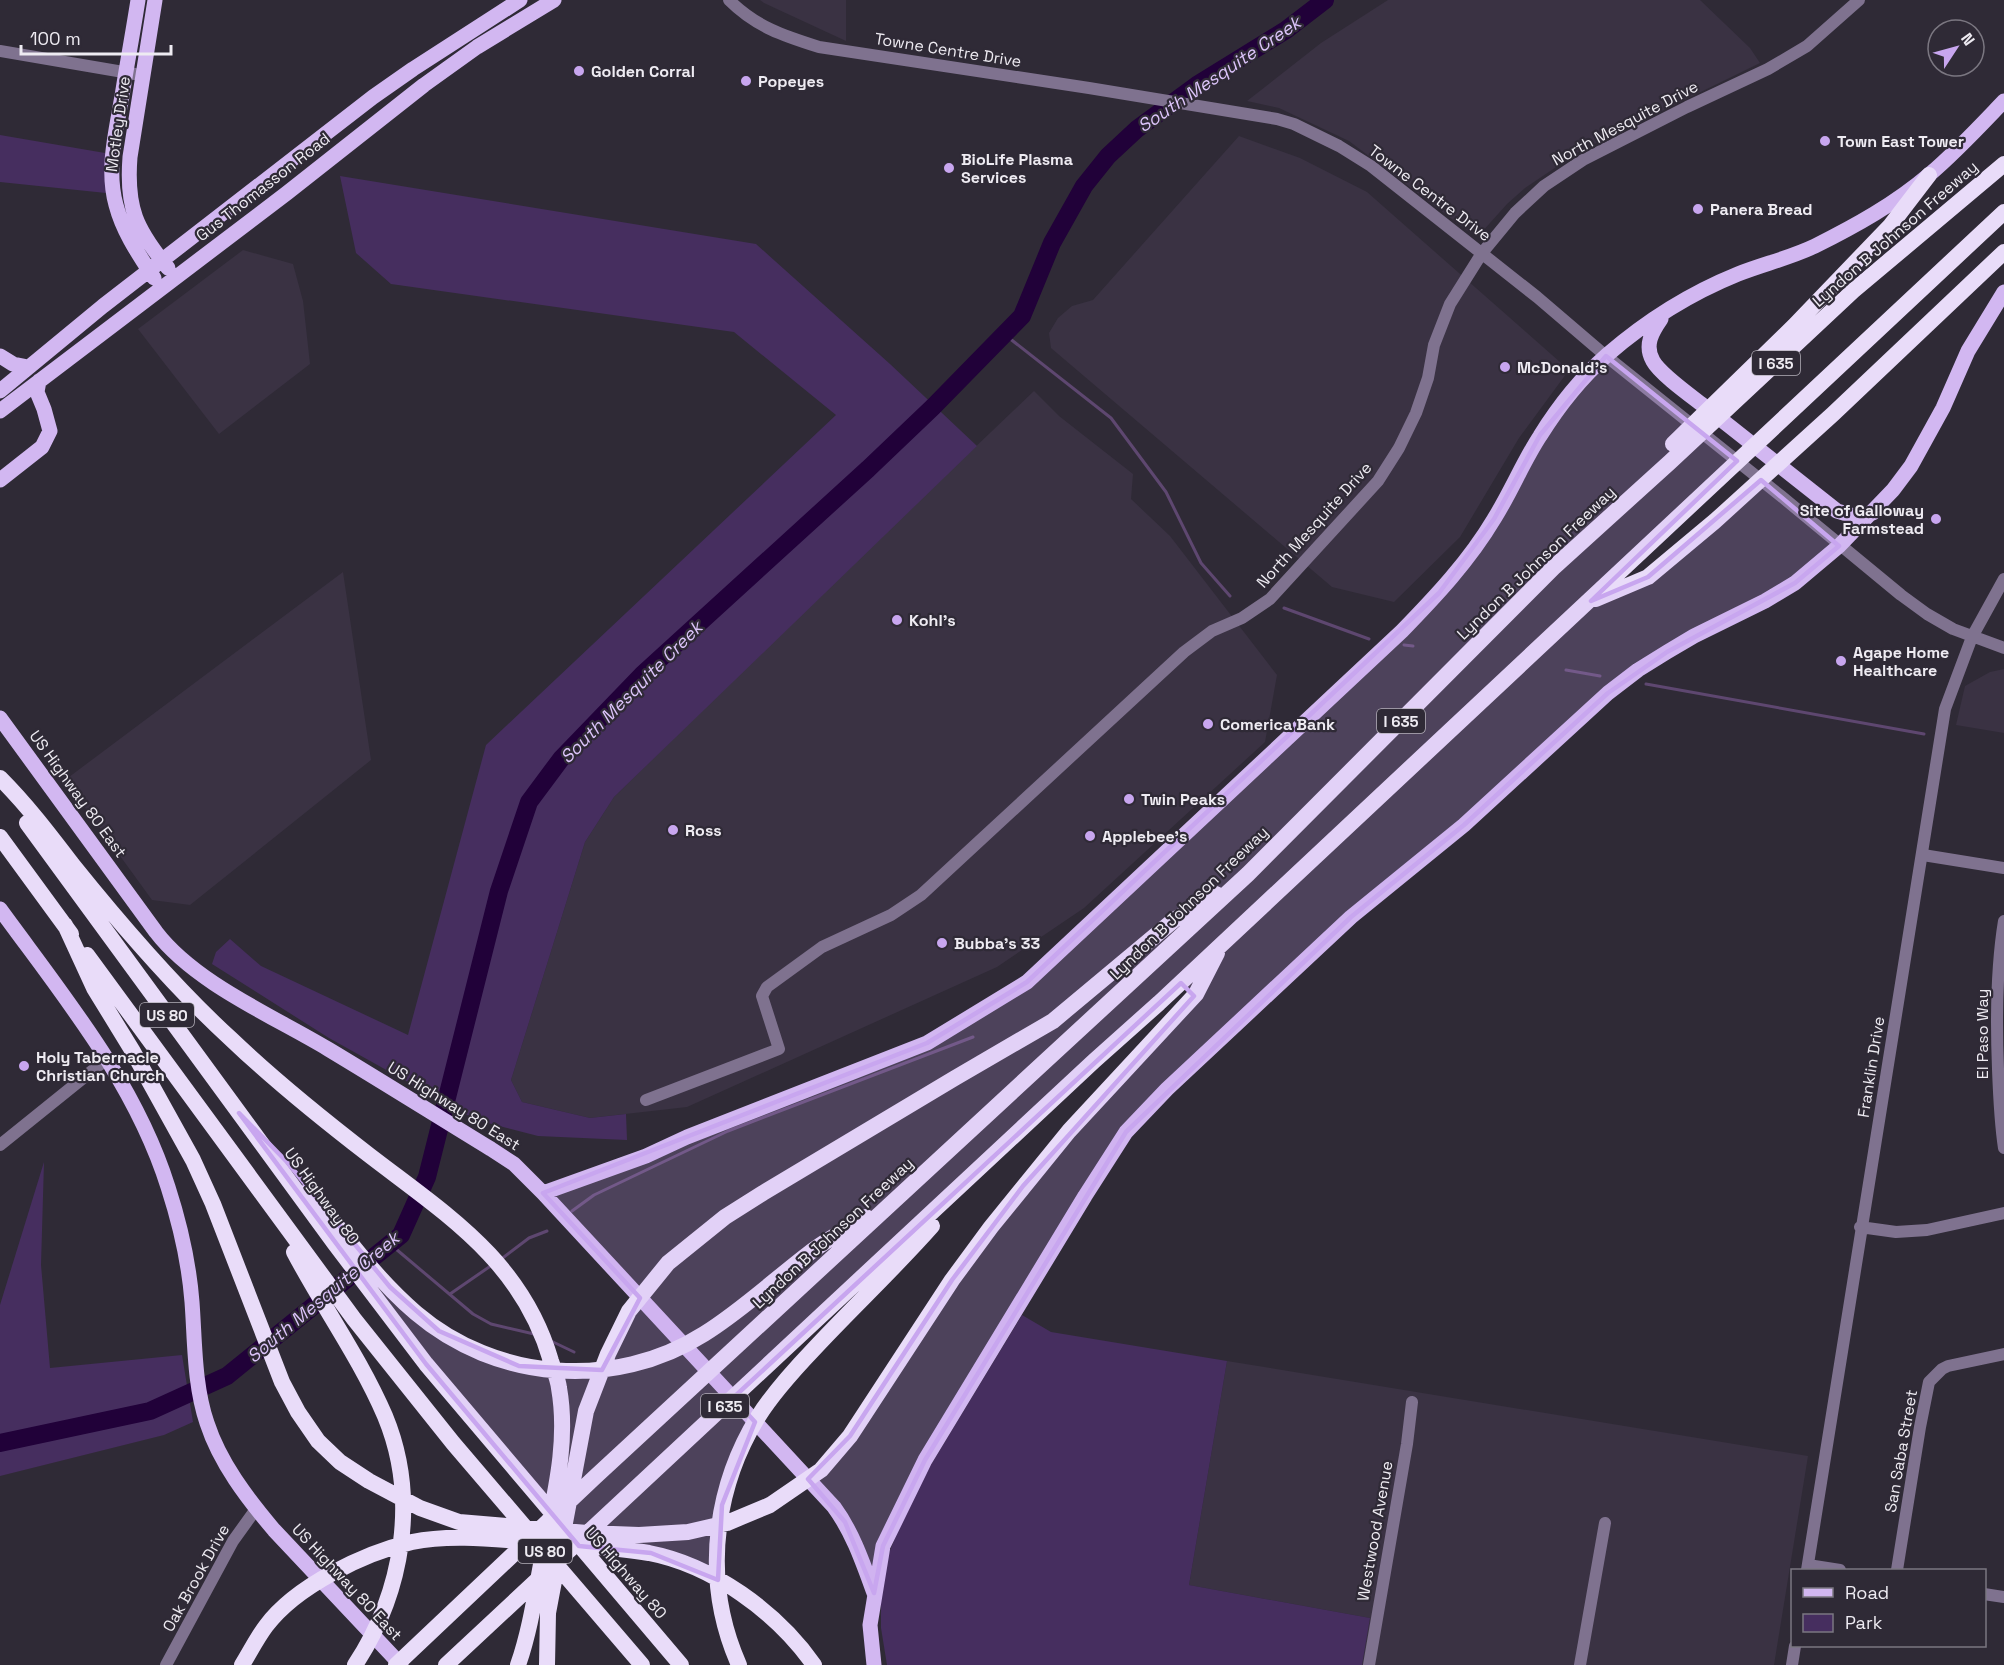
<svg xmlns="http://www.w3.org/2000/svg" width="2004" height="1665" viewBox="0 0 2004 1665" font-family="'Space Grotesk',sans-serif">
	<rect width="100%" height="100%" fill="#2f2a36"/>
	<path fill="#3a3243" d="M760 0H846V41L764 3Z
		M1388 0H1700L1750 48 1760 63 1580 151 1525 188 1507 204 1481 233 1475 234 1469 232 1349 141 1279 108 1247 101 1321 43Z
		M1239 136 1300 158 1367 192 1569 370 1519 438 1460 537 1394 602 1332 587 1051 348 1049 333 1058 318 1072 306 1093 300Z
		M243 250 293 264 303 301 310 364 219 434 138 329Z
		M1034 391 1059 416 1133 474 1131 499 1170 536 1277 675 1265 742 1084 908 997 967 687 1107 590 1118 522 1102 511 1080 585 842 614 797 837 579Z
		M343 572 371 760 190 905 152 900 65 780Z
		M2004 669V733L1956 725 1965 686 1990 672Z
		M1227 1361 1808 1456 1774 1665H1362L1370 1618 1189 1585Z"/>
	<path fill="#462e5f" d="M0 135 105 153 106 193 0 182Z
		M340 176 756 244 890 364 977 446 614 797 585 842 511 1080 522 1102 590 1118 626 1114 627 1140 538 1136 476 1120 329 1038 212 964 216 952 230 939 261 966 408 1035 486 745 836 415 734 332 391 284 356 253Z
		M44 1162 41 1265 50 1368 182 1355 193 1422 164 1435 0 1476V1305Z
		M1022 1315 1051 1332 1227 1361 1189 1585 1370 1618 1362 1665H887L881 1628V1587L889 1553 912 1496Z"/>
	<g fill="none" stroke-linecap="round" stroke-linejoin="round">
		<path stroke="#5e4770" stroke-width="3" d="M1317 7 1320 0
			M1004 334 1111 418 1166 492 1201 563 1230 596
			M1284 608 1369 639
			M1404 645 1413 646
			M1566 670 1600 676
			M1646 684 1924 734
			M572 1211 594 1195 728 1131 973 1037
			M390 1244 473 1314 491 1324 534 1334
			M500 1260 529 1238 547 1231
			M450 1294 492 1265
			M551 1341 574 1352"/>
		<path stroke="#210139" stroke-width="18" d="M0 1443 150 1411 227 1376 401 1235 427 1177 499 891 529 802 561 759 642 675 868 469 933 407 1022 316 1052 243 1084 186 1108 156 1137 129 1197 85 1286 30 1325 0"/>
		<path stroke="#7f728f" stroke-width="12" d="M729 0C756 27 784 36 819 47L1089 88 1277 119 1294 124 1339 146 1371 166 1537 297 1606 356 1781 496 1901 595 1927 614 1953 629 2004 648
			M0 51 135 74
			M1923 855 2004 868
			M2004 921C1996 970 1996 1020 1998 1069 1999 1096 2000 1122 2004 1148
			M646 1100 779 1049 762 996 767 987 822 947 891 915 921 895 1184 652 1212 631 1242 618 1270 599 1378 481 1399 448 1416 413 1428 378 1434 345 1450 304 1482 253 1515 213 1544 186 1583 160 1687 107 1768 69 1807 46 1859 0
			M0 1145 108 1058
			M1860 1227 1896 1232 1927 1230 2004 1213
			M1808 1565 1840 1570
			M1807 1570 1945 709 1972 637 2004 579
			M1897 1570 1920 1427 1929 1382 1942 1369 1948 1366 2004 1354
			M1984 1594 2004 1597
			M166 1665 233 1541 256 1509
			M1369 1665 1407 1444 1412 1402
			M1580 1665 1605 1523
			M1792 1665 1795 1646"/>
		<path stroke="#d2b7f1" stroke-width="15" d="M138 0C133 32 127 64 122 96 116 132 106 169 116 205 123 232 139 255 154 278
			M155 0 130 157C126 208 136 229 168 268
			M1661 319C1652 332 1644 345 1653 361 1660 374 1691 396 1704 406 1749 441 1793 476 1837 511L1857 517 1873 513
			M0 356 13 364 28 367
			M0 391 103 306 373 97 413 69 520 0
			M0 411 287 193 424 85 477 47 554 0
			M0 480 42 447 50 431 44 409 37 392 39 381
			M0 718 156 932C195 983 273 1016 328 1049 383 1082 437 1116 491 1149L514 1164 543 1193 834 1507C853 1533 863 1563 874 1593
			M0 909C64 997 135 1082 168 1187 180 1224 189 1263 192 1302 195 1342 194 1385 207 1423 220 1463 247 1498 274 1530L401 1665
			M543 1193 646 1156 687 1137 927 1043 1027 982 1402 631C1436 596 1469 561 1494 519 1511 492 1523 462 1540 436 1558 407 1582 377 1607 355 1645 322 1691 293 1738 274 1763 264 1790 258 1815 246 1855 226 1895 204 1930 174 1956 152 1980 126 2004 101
			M874 1665 870 1625 883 1546 925 1460 1085 1196 1126 1132 1167 1089 1351 917 1464 825 1608 693 1638 670 1667 652 1694 636 1765 601 1795 583 1839 546 1893 490 1911 466 1943 408 1968 351 2004 292"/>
		<path stroke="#e9dcf9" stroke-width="16" d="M1673 444 1794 326 1890 226 1929 175
			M1596 599 1648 577 1715 521 1833 414 2004 252
			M0 778C27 805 49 834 72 864 121 925 173 986 231 1039 275 1081 321 1118 369 1155 447 1215 522 1261 551 1361 554 1370 558 1379 559 1388 568 1439 556 1489 546 1539 537 1581 532 1625 518 1665
			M27 823 335 1244 426 1364 681 1665
			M0 837 71 934
			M65 925 94 988 132 1050 193 1160 213 1204 282 1382 298 1412 318 1441 340 1462 369 1481 420 1508 459 1522 587 1533 639 1535 688 1532 727 1523 770 1505 821 1470 850 1436 952 1280 991 1227 1069 1131 1196 994 1217 953
			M87 955 354 1319 453 1443 529 1532
			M309 1190C342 1232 375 1278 416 1313 496 1381 614 1391 704 1334 741 1311 774 1280 808 1254 826 1240 847 1229 866 1217
			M294 1252C323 1307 360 1358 385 1416 419 1498 403 1592 355 1665
			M575 1545C599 1547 624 1549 649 1553 712 1565 777 1612 814 1665
			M553 1561 642 1665
			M242 1665C250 1652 257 1638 266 1626 296 1586 364 1553 412 1542 450 1534 493 1539 531 1542
			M396 1665 595 1477 1248 874 1553 568 1670 462 1853 291 2004 164
			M446 1665 1094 1061 1159 1003 2004 212
			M547 1665 548 1613 586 1411 608 1354 629 1311 668 1263 725 1217 763 1193 955 1078 1053 1021 1174 920 1216 894
			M739 1665C720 1622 713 1574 719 1527 724 1488 737 1451 758 1417 773 1393 793 1371 813 1350 852 1308 894 1269 932 1226"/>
	</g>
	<path fill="#c8a6ef" fill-opacity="0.2" stroke="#c8a6ef" stroke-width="4.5" stroke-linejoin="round" d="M1606 356 1737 461 1591 601 1648 577 1761 480 1839 546 1795 583 1667 652 1608 693 1464 825 1351 917 1126 1132 925 1460 883 1546 874 1593 845 1522 808 1479 850 1436 952 1280 1023 1186 1194 996 1181 983 733 1398 755 1422 722 1505 718 1580 651 1553 579 1546 426 1364 239 1113 287 1162 390 1287 439 1331 519 1366 602 1370 640 1298 543 1193 927 1043 1027 982 1439 593 1494 519 1540 435Z"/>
	<g fill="#c8a6ef" stroke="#2f2a36" stroke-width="2">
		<circle cx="579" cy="71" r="6"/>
		<circle cx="746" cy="81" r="6"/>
		<circle cx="1825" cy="141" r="6"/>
		<circle cx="949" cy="168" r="6"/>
		<circle cx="1698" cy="209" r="6"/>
		<circle cx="1505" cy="367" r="6"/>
		<circle cx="1936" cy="519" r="6"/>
		<circle cx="897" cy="620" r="6"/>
		<circle cx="1841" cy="661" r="6"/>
		<circle cx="1208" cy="724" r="6"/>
		<circle cx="1129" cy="799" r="6"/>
		<circle cx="673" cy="830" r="6"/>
		<circle cx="1090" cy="836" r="6"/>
		<circle cx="942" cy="943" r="6"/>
		<circle cx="24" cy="1066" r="6"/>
	</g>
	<g text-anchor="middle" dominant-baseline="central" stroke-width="4.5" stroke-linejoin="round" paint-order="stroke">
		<g fill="#2f2a36" stroke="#b5b1ba" stroke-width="1.5">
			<rect x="1752" y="351" width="48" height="24" rx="4.5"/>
			<rect x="1377" y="709" width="48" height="24" rx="4.5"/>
			<rect x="140" y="1003" width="54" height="24" rx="4.5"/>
			<rect x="701" y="1394" width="48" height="24" rx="4.5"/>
			<rect x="518" y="1539" width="54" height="24" rx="4.5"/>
		</g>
		<g font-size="15" font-weight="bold" fill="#eeebf2">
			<text x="1776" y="363">I 635</text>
			<text x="1401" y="721">I 635</text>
			<text x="167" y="1015">US 80</text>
			<text x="725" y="1406">I 635</text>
			<text x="545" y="1551">US 80</text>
		</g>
		<g font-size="16" fill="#eeebf2" stroke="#2f2a36">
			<text transform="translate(948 50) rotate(9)">Towne Centre Drive</text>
			<text transform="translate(1625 123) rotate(-28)">North Mesquite Drive</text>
			<text transform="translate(118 124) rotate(-82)">Motley Drive</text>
			<text transform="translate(263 187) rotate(-38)">Gus Thomasson Road</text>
			<text transform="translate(1430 193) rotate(37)">Towne Centre Drive</text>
			<text transform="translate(1895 234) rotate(-41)">Lyndon B Johnson Freeway</text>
			<text transform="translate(1314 525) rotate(-48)">North Mesquite Drive</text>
			<text transform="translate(1536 563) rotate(-44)">Lyndon B Johnson Freeway</text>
			<text transform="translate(78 794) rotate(54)">US Highway 80 East</text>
			<text transform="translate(1189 903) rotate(-44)">Lyndon B Johnson Freeway</text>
			<text transform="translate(1982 1034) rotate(-90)">El Paso Way</text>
			<text transform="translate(1871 1067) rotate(-81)">Franklin Drive</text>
			<text transform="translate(454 1106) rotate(32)">US Highway 80 East</text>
			<text transform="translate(322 1196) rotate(54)">US Highway 80</text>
			<text transform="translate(833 1233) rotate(-43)">Lyndon B Johnson Freeway</text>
			<text transform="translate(1901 1451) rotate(-80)">San Saba Street</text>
			<text transform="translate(1375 1531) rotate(-80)">Westwood Avenue</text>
			<text transform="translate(626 1573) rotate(49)">US Highway 80</text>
			<text transform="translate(196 1578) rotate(-61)">Oak Brook Drive</text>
			<text transform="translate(347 1582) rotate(47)">US Highway 80 East</text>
		</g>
		<g font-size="16" font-weight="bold" fill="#eeebf2" stroke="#2f2a36" text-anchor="start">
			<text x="591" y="71">Golden Corral</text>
			<text x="758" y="81">Popeyes</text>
			<text x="1837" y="141">Town East Tower</text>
			<text x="961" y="159">BioLife Plasma<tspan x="961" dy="18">Services</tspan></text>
			<text x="1710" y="209">Panera Bread</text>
			<text x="1517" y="367">McDonald's</text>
			<text x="1924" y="510" text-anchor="end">Site of Galloway<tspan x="1924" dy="18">Farmstead</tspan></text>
			<text x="909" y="620">Kohl's</text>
			<text x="1853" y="652">Agape Home<tspan x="1853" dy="18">Healthcare</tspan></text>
			<text x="1220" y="724">Comerica Bank</text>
			<text x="1141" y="799">Twin Peaks</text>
			<text x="685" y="830">Ross</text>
			<text x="1102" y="836">Applebee's</text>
			<text x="954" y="943">Bubba's 33</text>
			<text x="36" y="1057">Holy Tabernacle<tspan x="36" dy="18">Christian Church</tspan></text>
		</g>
		<g font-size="18" font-style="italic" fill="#dcc4fa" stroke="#2f2a36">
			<text transform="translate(1219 74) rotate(-34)">South Mesquite Creek</text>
			<text transform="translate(631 692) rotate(-45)">South Mesquite Creek</text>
			<text transform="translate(323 1297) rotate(-40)">South Mesquite Creek</text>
		</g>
	</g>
	<rect x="1791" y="1569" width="195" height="78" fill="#2f2a36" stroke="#7b7781" stroke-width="1.5"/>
	<rect x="1803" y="1588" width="30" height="9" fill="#d2b7f1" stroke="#7b7781" stroke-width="1.5"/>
	<text x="1845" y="1599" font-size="18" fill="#eeebf2">Road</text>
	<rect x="1803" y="1614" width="30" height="18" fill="#462e5f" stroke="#7b7781" stroke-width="1.5"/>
	<text x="1845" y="1629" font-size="18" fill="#eeebf2">Park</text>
	<g transform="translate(1956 48) rotate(54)"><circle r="28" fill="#2f2a36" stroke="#7b7781" stroke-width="1.5"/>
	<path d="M0-4.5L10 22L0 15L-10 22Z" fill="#c8a6ef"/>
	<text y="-9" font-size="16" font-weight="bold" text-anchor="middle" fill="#eeebf2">N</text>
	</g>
	<path d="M21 45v9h150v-9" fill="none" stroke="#eeebf2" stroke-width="3"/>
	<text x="30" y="45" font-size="18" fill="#eeebf2" stroke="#2f2a36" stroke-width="4.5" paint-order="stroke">100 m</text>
</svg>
